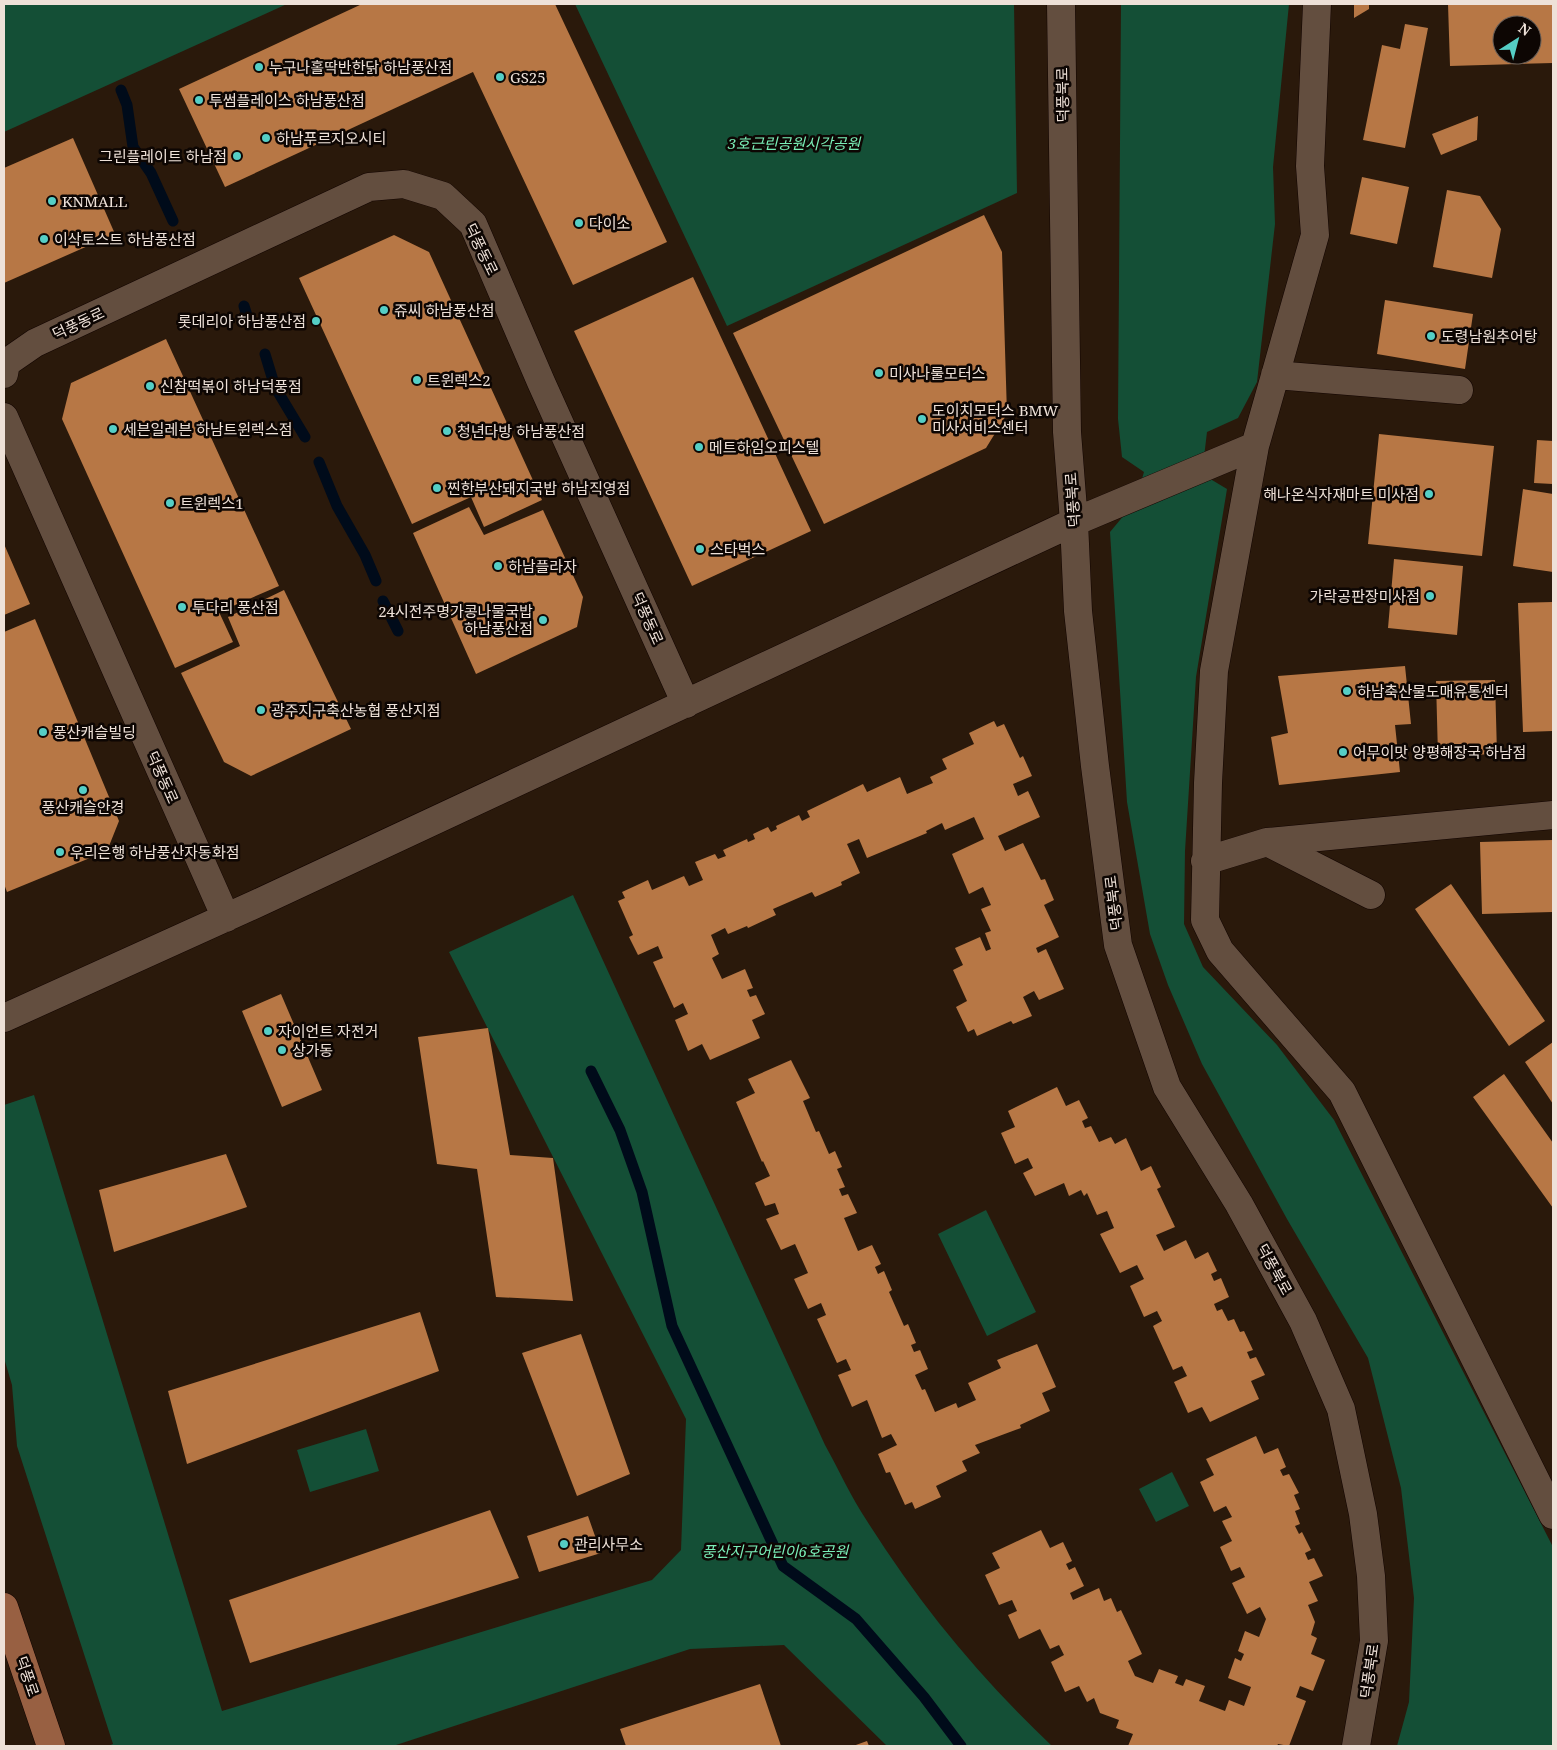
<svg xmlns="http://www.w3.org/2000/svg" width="1557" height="1750" viewBox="0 0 1557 1750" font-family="'Noto Serif','Noto Sans KR',serif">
	<rect width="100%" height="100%" fill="#2a190b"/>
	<path fill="#144f36" d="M4 4H287L4 132Z
		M575 4H1014L1017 193 727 326Z
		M1121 4H1289L1273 167 1275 224 1257 382 1238 418 1207 432 1202 474 1227 489 1196 677 1185 851 1184 924 1203 967 1277 1045 1334 1120 1553 1547V1746H1397L1409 1702 1414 1598 1401 1488 1368 1358 1287 1219 1202 1064 1168 985 1150 934 1127 802 1110 532 1135 502 1144 472 1122 457 1118 419Z
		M573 895 825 1445C839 1470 851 1497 867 1521 920 1605 980 1678 1052 1746H887L784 1645 690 1649 393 1746H108L113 1744 17 1446 12 1385 4 1358V1105L34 1095 222 1711 652 1580 681 1550 686 1419 449 952Z
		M986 1210 1036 1312 987 1336 938 1234Z
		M366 1429 379 1471 310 1492 297 1450Z
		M1172 1472 1189 1506 1156 1522 1139 1489Z"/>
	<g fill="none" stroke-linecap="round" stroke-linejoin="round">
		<path stroke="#000b1a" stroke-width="11" d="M121 90 127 105 133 147 151 173 173 221
			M244 306 249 322
			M265 354 275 387 305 437
			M319 462 337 506 365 555 376 581
			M383 601 398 631
			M591 1071 620 1130 642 1192 672 1326 783 1566 856 1619 924 1697 961 1746"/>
	</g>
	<path fill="#b77745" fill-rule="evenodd" d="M362 4H555L667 242 573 285 473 72 225 187 179 89Z
		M1354 4H1369V9L1354 18Z
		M1448 4H1553V63L1450 66ZM1502 25H1532V55H1502Z
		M1405 24 1428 28 1405 148 1363 140 1382 45 1400 49Z
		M1478 116 1477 140 1441 155 1432 134Z
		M73 138 115 234 4 283V168Z
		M1362 177 1409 187 1397 244 1350 234Z
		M1447 190 1480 196 1501 229 1492 278 1433 267Z
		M984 215 1002 252 1007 414 986 448 824 524 733 333Z
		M394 235 429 252 542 500 484 527 471 497 412 524 299 278Z
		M693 277 811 531 692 586 574 331Z
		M1385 300 1473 314 1465 369 1377 354Z
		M166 339 279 586 219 612 233 642 175 668 62 419 71 383Z
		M1379 434 1494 446 1482 556 1368 544Z
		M1537 440 1553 441V484L1534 483Z
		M1523 489 1553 494V572L1513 566Z
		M469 507 484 535 543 510 583 597 577 627 476 674 413 533Z
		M4 544 30 604 4 615Z
		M1394 559 1463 566 1457 635 1388 628Z
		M284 590 351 729 251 776 224 762 181 673 240 646 228 617Z
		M1553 602V731L1523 732 1518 603Z
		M35 619 119 821 107 851 7 892 4 884V632Z
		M1405 666 1411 724 1395 725 1400 772 1279 785 1271 737 1288 733 1278 676Z
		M1495 680 1497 754 1438 756 1436 681Z
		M994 721 997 727 1004 724 1020 758 1023 756 1032 776 1013 784 1018 796 1028 791 1040 817 998 836 1005 851 1023 843 1041 880 1045 879 1054 900 1044 905 1059 937 1036 948 1038 953 1046 949 1064 989 1039 1000 1034 991 1023 997 1032 1016 1013 1024 1011 1021 977 1036 974 1029 968 1032 956 1007 967 1001 953 970 963 965 955 948 980 937 986 951 991 949 985 933 991 931 981 909 991 905 983 887 969 894 952 854 984 839 974 817 945 830 942 823 926 831 927 833 867 858 859 839 847 844 860 873 841 882 842 885 815 897 812 892 773 909 776 915 748 928 747 926 728 934 725 928 711 935 719 954 712 958 722 979 745 969 753 988 747 990 750 997 756 995 765 1014 752 1020 760 1038 710 1060 702 1044 688 1051 675 1020 688 1014 683 1003 674 1008 653 962 663 958 658 946 638 955 629 937 633 935 618 901 625 898 622 892 648 880 652 890 684 876 689 886 703 880 695 862 715 854 718 859 726 856 723 850 747 839 748 842 755 839 753 834 768 827 771 832 777 829 776 826 799 815 802 821 810 817 807 811 863 784 867 792 900 777 907 794 933 783 930 777 947 769 942 759 974 744 969 733Z
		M1553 840V912L1482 914 1480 842Z
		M1451 884 1545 1021 1509 1046 1415 909Z
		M281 994 322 1090 282 1107 242 1011Z
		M488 1028 510 1155 553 1158 573 1301 496 1297 477 1169 437 1164 418 1037Z
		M1553 1042V1104L1525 1062Z
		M791 1060 810 1098 803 1101 816 1132 819 1131 829 1154 835 1151 842 1167 837 1169 845 1187 839 1189 842 1196 848 1194 857 1213 844 1218 858 1251 872 1245 881 1264 875 1267 878 1274 884 1271 892 1290 889 1292 904 1326 908 1324 916 1343 911 1345 914 1352 920 1350 928 1369 915 1375 922 1390 925 1389 935 1412 956 1403 958 1408 976 1400 968 1383 1001 1368 997 1360 1037 1344 1056 1387 1042 1393 1050 1411 1020 1425 1021 1428 975 1445 980 1453 962 1461 967 1471 936 1486 941 1497 915 1509 912 1502 905 1505 890 1472 886 1473 878 1454 897 1445 891 1434 882 1438 867 1400 852 1407 838 1375 851 1370 846 1359 837 1363 817 1319 826 1315 821 1303 808 1309 794 1279 808 1273 795 1244 781 1250 766 1219 779 1214 775 1203 765 1206 755 1183 770 1176 763 1161 762 1162 736 1102 755 1093 748 1079Z
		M1504 1074 1553 1143V1208L1473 1097Z
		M1057 1087 1066 1106 1079 1100 1088 1118 1082 1121 1085 1128 1091 1126 1099 1142 1111 1137 1115 1144 1126 1138 1141 1171 1151 1166 1161 1187 1157 1189 1175 1227 1156 1235 1164 1251 1186 1240 1195 1259 1208 1252 1217 1271 1211 1274 1214 1281 1221 1278 1229 1297 1214 1304 1217 1311 1222 1309 1228 1321 1234 1319 1240 1332 1244 1331 1253 1350 1247 1352 1250 1359 1256 1357 1265 1375 1251 1381 1259 1399 1210 1422 1202 1407 1188 1413 1174 1382 1187 1376 1182 1366 1173 1370 1153 1326 1162 1321 1157 1311 1144 1317 1130 1286 1144 1279 1137 1265 1120 1273 1100 1234 1114 1228 1107 1211 1097 1215 1087 1193 1084 1196 1081 1190 1069 1196 1064 1183 1035 1196 1023 1173 1033 1168 1028 1158 1015 1164 1001 1133 1015 1127 1008 1111Z
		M226 1154 247 1207 114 1252 99 1190Z
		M420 1312 439 1371 187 1464 168 1391Z
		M581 1334 630 1474 577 1496 522 1353Z
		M1256 1436 1264 1454 1278 1448 1286 1467 1280 1470 1283 1476 1289 1474 1299 1493 1294 1495 1300 1509 1295 1511 1300 1524 1295 1526 1299 1534 1302 1532 1311 1550 1305 1553 1308 1560 1314 1558 1323 1576 1309 1582 1318 1601 1308 1605 1315 1622 1311 1635 1317 1638 1311 1654 1325 1660 1313 1691 1300 1686 1296 1697 1306 1701 1289 1746 1278 1744 1277 1746H1128L1133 1734 1116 1728 1119 1720 1100 1713 1094 1698 1087 1702 1079 1686 1065 1692 1051 1662 1064 1655 1059 1645 1050 1649 1040 1629 1019 1639 1008 1615 1017 1611 1012 1600 999 1605 985 1575 1000 1568 992 1553 1041 1530 1050 1548 1063 1542 1072 1561 1066 1564 1069 1570 1075 1567 1084 1586 1070 1593 1073 1600 1099 1588 1104 1601 1111 1598 1117 1612 1121 1610 1142 1654 1128 1661 1135 1676 1153 1683 1159 1669 1178 1676 1175 1683 1183 1686 1186 1679 1205 1686 1199 1701 1225 1711 1229 1700 1244 1706 1251 1687 1228 1678 1235 1658 1241 1661 1244 1654 1238 1651 1245 1631 1259 1637 1266 1619 1260 1607 1247 1614 1232 1583 1245 1577 1240 1567 1231 1571 1220 1547 1232 1541 1222 1521 1232 1517 1226 1506 1214 1512 1200 1482 1214 1475 1206 1459Z
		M490 1510 519 1578 250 1663 229 1600Z
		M588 1516 601 1553 539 1572 527 1536Z
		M760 1684 781 1746H626L620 1729Z
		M867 1741 869 1746H853Z"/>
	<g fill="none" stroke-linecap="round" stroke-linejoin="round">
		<defs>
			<path id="minor" d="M1061 4 1067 432 1074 522 1078 611 1095 766 1118 945 1167 1087 1239 1204 1303 1321 1341 1409 1363 1514 1371 1576 1374 1641 1356 1746
				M1317 4 1310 166 1315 235 1255 446 1214 671 1208 783 1205 920 1220 951 1342 1092 1553 1515
				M4 374 6 363 35 343 369 187 404 184 443 196 473 224 541 382 686 704
				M1275 375 1459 390
				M4 417 226 918
				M1267 842 1371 895
				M1205 861 1267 842 1553 815
				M4 1018 258 903 1074 522 1255 446"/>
			<path id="major" d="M4 1607 51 1746"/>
		</defs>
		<use href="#minor" stroke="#120400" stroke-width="29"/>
		<use href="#major" stroke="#120400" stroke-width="29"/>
		<use href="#minor" stroke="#634e3f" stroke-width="28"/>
		<use href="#major" stroke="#986042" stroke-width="28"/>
	</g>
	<g fill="#55cec5" stroke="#0d0603" stroke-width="2">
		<circle cx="259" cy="67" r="5"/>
		<circle cx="500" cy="77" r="5"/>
		<circle cx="199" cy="100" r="5"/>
		<circle cx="266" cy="138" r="5"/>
		<circle cx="237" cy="156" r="5"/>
		<circle cx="52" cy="201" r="5"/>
		<circle cx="579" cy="223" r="5"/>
		<circle cx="44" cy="239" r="5"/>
		<circle cx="384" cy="310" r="5"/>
		<circle cx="316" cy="321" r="5"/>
		<circle cx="1431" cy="336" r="5"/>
		<circle cx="879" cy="373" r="5"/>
		<circle cx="417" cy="380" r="5"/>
		<circle cx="150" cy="386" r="5"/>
		<circle cx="922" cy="419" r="5"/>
		<circle cx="113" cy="429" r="5"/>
		<circle cx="447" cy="431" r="5"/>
		<circle cx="699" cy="447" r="5"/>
		<circle cx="437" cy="488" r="5"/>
		<circle cx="1429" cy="494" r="5"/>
		<circle cx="170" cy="503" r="5"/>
		<circle cx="700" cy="549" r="5"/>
		<circle cx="498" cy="566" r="5"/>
		<circle cx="1430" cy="596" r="5"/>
		<circle cx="182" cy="607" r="5"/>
		<circle cx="543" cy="620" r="5"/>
		<circle cx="1347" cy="691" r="5"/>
		<circle cx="261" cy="710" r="5"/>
		<circle cx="43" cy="732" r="5"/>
		<circle cx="1343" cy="752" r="5"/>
		<circle cx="83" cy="790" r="5"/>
		<circle cx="60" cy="852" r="5"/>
		<circle cx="268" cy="1031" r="5"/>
		<circle cx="282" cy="1050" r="5"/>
		<circle cx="564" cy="1544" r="5"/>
	</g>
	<g text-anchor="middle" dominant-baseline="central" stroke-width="5" stroke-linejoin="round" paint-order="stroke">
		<g font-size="15" fill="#eee1d8" stroke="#0d0603" text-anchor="start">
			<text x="269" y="67">누구나홀딱반한닭 하남풍산점</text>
			<text x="510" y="77">GS25</text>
			<text x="209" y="100">투썸플레이스 하남풍산점</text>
			<text x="276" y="138">하남푸르지오시티</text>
			<text x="227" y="156" text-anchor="end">그린플레이트 하남점</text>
			<text x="62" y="201">KNMALL</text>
			<text x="589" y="223">다이소</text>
			<text x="54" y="239">이삭토스트 하남풍산점</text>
			<text x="394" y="310">쥬씨 하남풍산점</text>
			<text x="306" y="321" text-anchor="end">롯데리아 하남풍산점</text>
			<text x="1441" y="336">도령남원추어탕</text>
			<text x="889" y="373">미사나룰모터스</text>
			<text x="427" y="380">트윈렉스2</text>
			<text x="160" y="386">신참떡볶이 하남덕풍점</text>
			<text x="932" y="410">도이치모터스 BMW<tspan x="932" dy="17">미사서비스센터</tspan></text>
			<text x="123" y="429">세븐일레븐 하남트윈렉스점</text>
			<text x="457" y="431">청년다방 하남풍산점</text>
			<text x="709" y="447">메트하임오피스텔</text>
			<text x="447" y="488">찐한부산돼지국밥 하남직영점</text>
			<text x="1419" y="494" text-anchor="end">해나온식자재마트 미사점</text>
			<text x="180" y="503">트윈렉스1</text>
			<text x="710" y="549">스타벅스</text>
			<text x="508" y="566">하남플라자</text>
			<text x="1420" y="596" text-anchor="end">가락공판장미사점</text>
			<text x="192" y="607">투다리 풍산점</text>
			<text x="533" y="611" text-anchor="end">24시전주명가콩나물국밥<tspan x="533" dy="17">하남풍산점</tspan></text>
			<text x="1357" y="691">하남축산물도매유통센터</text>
			<text x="271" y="710">광주지구축산농협 풍산지점</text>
			<text x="53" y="732">풍산캐슬빌딩</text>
			<text x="1353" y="752">어무이맛 양평해장국 하남점</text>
			<text x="83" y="807" text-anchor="middle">풍산캐슬안경</text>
			<text x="70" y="852">우리은행 하남풍산자동화점</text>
			<text x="278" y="1031">자이언트 자전거</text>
			<text x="292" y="1050">상가동</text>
			<text x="574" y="1544">관리사무소</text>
		</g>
		<g font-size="15" fill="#eee1d8" stroke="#0d0603">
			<text transform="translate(1062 95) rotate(-91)">덕풍북로</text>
			<text transform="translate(482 249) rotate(64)">덕풍동로</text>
			<text transform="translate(78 323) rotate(-25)">덕풍동로</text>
			<text transform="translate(1072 500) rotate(-94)">덕풍북로</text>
			<text transform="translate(648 618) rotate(66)">덕풍동로</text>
			<text transform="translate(163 777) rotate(66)">덕풍동로</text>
			<text transform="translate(1113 903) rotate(-97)">덕풍북로</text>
			<text transform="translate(1275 1269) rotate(61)">덕풍북로</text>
			<text transform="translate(1369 1671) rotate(-82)">덕풍북로</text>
			<text transform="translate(28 1676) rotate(71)">덕풍로</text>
		</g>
		<g font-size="15" font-style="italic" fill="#7aefb8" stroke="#0d0603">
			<text x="794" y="143">3호근린공원시각공원</text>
			<text x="775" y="1551">풍산지구어린이6호공원</text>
		</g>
	</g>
	<rect width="1557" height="1750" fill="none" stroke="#eee1d8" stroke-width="10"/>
	<g transform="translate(1517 40) rotate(36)"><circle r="24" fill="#0d0603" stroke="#675e58"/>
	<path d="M0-4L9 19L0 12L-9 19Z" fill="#55cec5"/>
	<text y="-8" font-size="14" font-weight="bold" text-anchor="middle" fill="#eee1d8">N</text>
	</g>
</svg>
